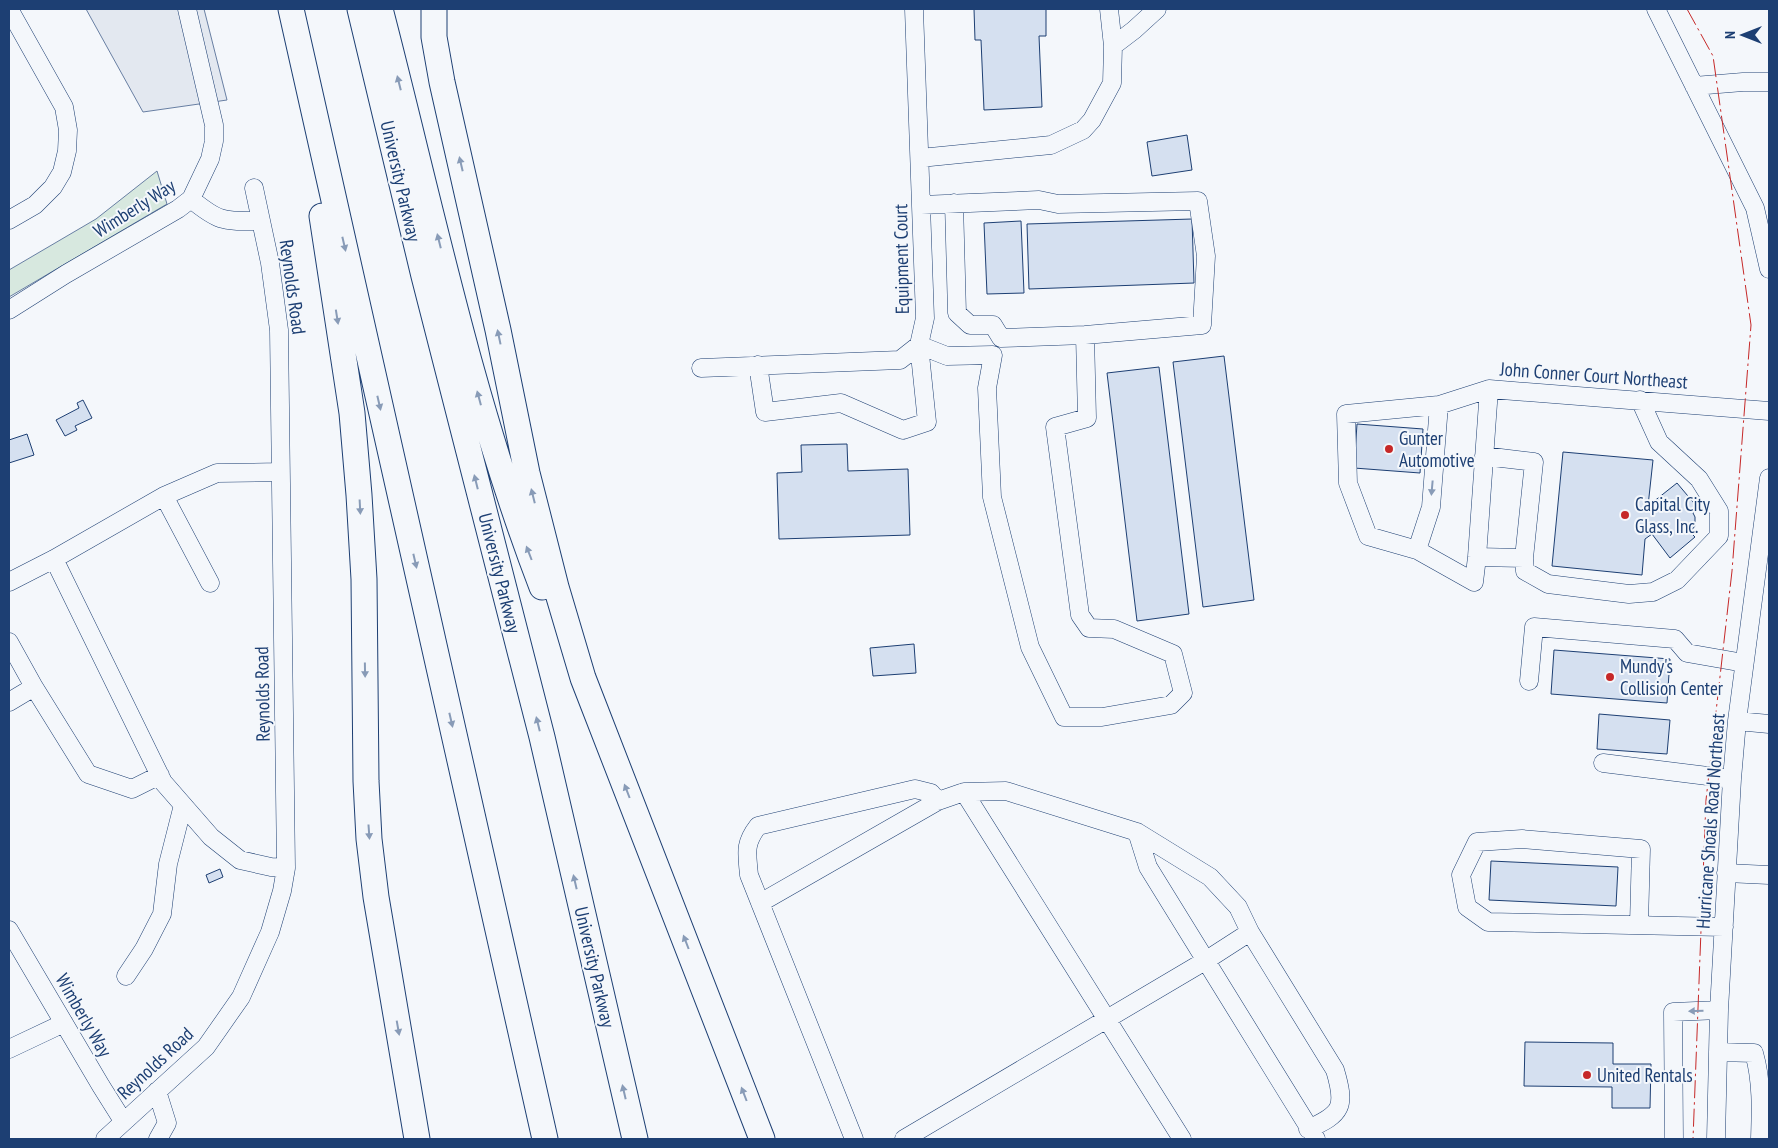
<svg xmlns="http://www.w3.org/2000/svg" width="1778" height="1148" viewBox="0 0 1778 1148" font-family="'PT Sans Narrow',sans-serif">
	<rect width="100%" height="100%" fill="#f4f7fb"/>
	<path fill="#d7e8df" stroke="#687fa3" d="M157 171 167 204 9 297V270L96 219Z"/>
	<path fill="#e3e8f0" stroke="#687fa3" d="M86 9H204L227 100 143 112Z"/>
	<path fill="#d5e0f0" stroke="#1d3f73" d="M974 9H1046V36H1039L1042 107 984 110 981 40H975Z
		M1187 135 1192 170 1152 176 1147 142Z
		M1192 219 1194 283 1029 289 1027 224Z
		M1021 221 1024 293 987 294 984 223Z
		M1224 356 1254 600 1203 607 1173 362Z
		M1159 367 1189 614 1137 621 1107 373Z
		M83 400 92 418 75 426 77 430 65 436 56 420 79 408 77 403Z
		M1357 424 1423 429 1420 473 1354 468Z
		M27 434 34 455 9 463V440Z
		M847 444 848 471 908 469 910 535 779 539 777 473 802 472 801 445Z
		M1563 452 1653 460 1648 506 1677 483 1698 508 1693 513 1695 517V526L1690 532 1695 537 1670 558 1652 534 1645 539 1642 575 1552 566Z
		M914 644 916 673 873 676 870 648Z
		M1554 650 1670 659 1667 703 1551 694Z
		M1599 714 1670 720 1667 754 1597 749Z
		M1491 861 1618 867 1616 906 1489 900Z
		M220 869 223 877 209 883 206 875Z
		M1525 1042 1613 1043V1064H1651L1650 1108H1612V1087L1524 1086Z"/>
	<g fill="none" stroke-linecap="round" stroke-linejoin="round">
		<defs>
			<path id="minor" d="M1109 9 1113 46
				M1656 9 1755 208 1769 269
				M1694 86 1743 82H1769
				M920 158 1051 145 1083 130 1092 120 1112 83 1113 46 1134 30 1157 9
				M191 199C220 223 224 221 261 221
				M954 203 957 313 970 325H993L1001 338
				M921 205 1039 200 1058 204 1198 201 1206 256 1202 325 1085 335 1001 338
				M9 220 35 205 53 187 62 172 67 151 68 130 64 107 9 9
				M9 310 66 274 178 209 191 199 210 159 214 141V125L187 9
				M758 365 765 412 841 403 903 430 927 422 919 345 947 356 993 355 987 388 992 497 1030 647 1064 717H1102L1171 705 1183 693 1173 654 1114 629 1089 628 1080 615 1055 427 1087 418 1085 335
				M701 368 900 360 919 345 925 318 914 9
				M1489 389 1439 405 1346 414 1348 483 1368 536 1417 550 1474 582 1477 557 1489 389 1769 411
				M1484 456 1534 462 1524 558 1525 571 1548 584 1629 594 1653 592 1677 580 1719 536V511L1699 479 1659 442 1640 400
				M164 496 210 583
				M1417 550 1431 507 1439 405
				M1477 557 1524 558
				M54 559 163 782 211 837 240 860 271 867 286 868
				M9 582 54 559 164 496 217 473 280 472
				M9 642 34 687
				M1529 681 1534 627 1675 639 1687 653 1744 663
				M9 702 34 687 88 774 132 789 160 775
				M1737 721 1769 724
				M1603 763 1732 779
				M1137 832 1148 867 1316 1139
				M1726 873 1769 875
				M760 903 938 801 964 792 1182 1139
				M1639 924 1641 849 1522 839 1477 842 1461 875 1467 907 1488 922 1724 927
				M9 930 101 1086 123 1121
				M1250 932 1335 1070C1346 1107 1342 1114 1308 1129
				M126 976 144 949 162 914 168 864 183 805
				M9 1049 64 1023
				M1718 1052 1754 1053C1762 1081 1761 1110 1760 1139
				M157 1091 167 1123 158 1139
				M105 1139 206 1047 241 997 270 932 282 891 286 868 279 330 270 263 254 188
				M854 1139 749 875C747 853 744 844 758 826L915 789 931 793 938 801
				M904 1139 1205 961 1250 932 1238 907 1210 877 1137 832 1006 791 964 792
				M1674 1139 1673 1012 1719 1010
				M1716 1139 1719 1010 1732 779 1737 721 1769 478"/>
			<path id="highway" d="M291 9 545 1139
				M360 9 424 276 542 737 635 1139
				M380 9C430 202 470 400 542 587
				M434 9V37L442 82 498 330 527 473 556 587 583 678 762 1139
				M322 216 352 413 359 495 364 579 366 781 369 839 376 897 417 1139"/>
		</defs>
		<use href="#minor" stroke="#1d3f73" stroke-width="19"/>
		<use href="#highway" stroke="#1d3f73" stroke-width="27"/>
		<use href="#minor" stroke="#f4f7fb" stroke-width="18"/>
		<use href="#highway" stroke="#f4f7fb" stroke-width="25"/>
		<path stroke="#c62828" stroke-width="1" stroke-dasharray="18 4 2.5 4" stroke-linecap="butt" d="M1687 9 1713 56 1751 325 1732 571 1706 800 1693 1139"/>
	</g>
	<defs><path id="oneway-solid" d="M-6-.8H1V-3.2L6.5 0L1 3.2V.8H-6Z" transform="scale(1.25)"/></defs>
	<g fill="#889bb7">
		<use href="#oneway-solid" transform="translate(399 83) rotate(-104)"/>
		<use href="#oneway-solid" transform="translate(461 164) rotate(-103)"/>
		<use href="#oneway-solid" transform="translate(439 241) rotate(-104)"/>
		<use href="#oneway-solid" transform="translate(344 244) rotate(77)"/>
		<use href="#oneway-solid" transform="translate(337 317) rotate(81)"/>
		<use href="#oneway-solid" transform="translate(499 337) rotate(-102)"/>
		<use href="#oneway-solid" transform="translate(479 398) rotate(-105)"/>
		<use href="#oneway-solid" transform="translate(379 403) rotate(77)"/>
		<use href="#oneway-solid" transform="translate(476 482) rotate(-104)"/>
		<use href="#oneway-solid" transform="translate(1432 488) rotate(95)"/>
		<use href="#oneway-solid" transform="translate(533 496) rotate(-104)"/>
		<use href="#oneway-solid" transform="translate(360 507) rotate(87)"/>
		<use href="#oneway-solid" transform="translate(529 553) rotate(-111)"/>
		<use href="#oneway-solid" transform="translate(415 561) rotate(77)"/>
		<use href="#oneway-solid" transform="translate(365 670) rotate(89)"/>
		<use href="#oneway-solid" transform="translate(451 720) rotate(77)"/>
		<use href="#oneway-solid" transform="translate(538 724) rotate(-104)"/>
		<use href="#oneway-solid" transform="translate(627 791) rotate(-111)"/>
		<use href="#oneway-solid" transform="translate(369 832) rotate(86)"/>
		<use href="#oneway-solid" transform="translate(575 882) rotate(-103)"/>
		<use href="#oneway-solid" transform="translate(686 942) rotate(-111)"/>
		<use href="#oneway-solid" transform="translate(1696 1011) rotate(178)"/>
		<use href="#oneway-solid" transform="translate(398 1028) rotate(80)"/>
		<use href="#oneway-solid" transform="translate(624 1092) rotate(-103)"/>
		<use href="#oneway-solid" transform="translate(744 1094) rotate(-111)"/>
	</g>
	<g fill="#c62828" stroke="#f4f7fb" stroke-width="2">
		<circle cx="1389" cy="449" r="5"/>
		<circle cx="1625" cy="515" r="5"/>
		<circle cx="1610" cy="677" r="5"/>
		<circle cx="1587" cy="1075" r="5"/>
	</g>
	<g text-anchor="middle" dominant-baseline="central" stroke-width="4" stroke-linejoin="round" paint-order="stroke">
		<g font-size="19" fill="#1d3f73" stroke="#f4f7fb">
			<text transform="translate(401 181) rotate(77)">University Parkway</text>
			<text transform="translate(134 208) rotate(-32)">Wimberly Way</text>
			<text transform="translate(901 259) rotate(-91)">Equipment Court</text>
			<text transform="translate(293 287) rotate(82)">Reynolds Road</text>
			<text transform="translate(1594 375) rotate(4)">John Conner Court Northeast</text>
			<text transform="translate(500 573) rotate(76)">University Parkway</text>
			<text transform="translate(262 694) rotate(-91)">Reynolds Road</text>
			<text transform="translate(1710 821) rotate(-86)">Hurricane Shoals Road Northeast</text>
			<text transform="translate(595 967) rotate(77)">University Parkway</text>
			<text transform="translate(84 1015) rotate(60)">Wimberly Way</text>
			<text transform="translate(155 1063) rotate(-43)">Reynolds Road</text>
		</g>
		<g font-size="19" fill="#1d3f73" stroke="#f4f7fb" text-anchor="start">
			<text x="1399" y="438">Gunter<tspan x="1399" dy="22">Automotive</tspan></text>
			<text x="1635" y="504">Capital City<tspan x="1635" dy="22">Glass, Inc.</tspan></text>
			<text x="1620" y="666">Mundy's<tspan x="1620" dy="22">Collision Center</tspan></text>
			<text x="1597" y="1075">United Rentals</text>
		</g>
	</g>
	<rect width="1778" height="1148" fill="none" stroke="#1d3f73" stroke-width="20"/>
	<g transform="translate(1743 35) rotate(270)" stroke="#f4f7fb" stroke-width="4" paint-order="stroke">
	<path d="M0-4L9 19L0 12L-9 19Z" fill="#1d3f73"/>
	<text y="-8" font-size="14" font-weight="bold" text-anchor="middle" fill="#1d3f73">N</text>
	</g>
</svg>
